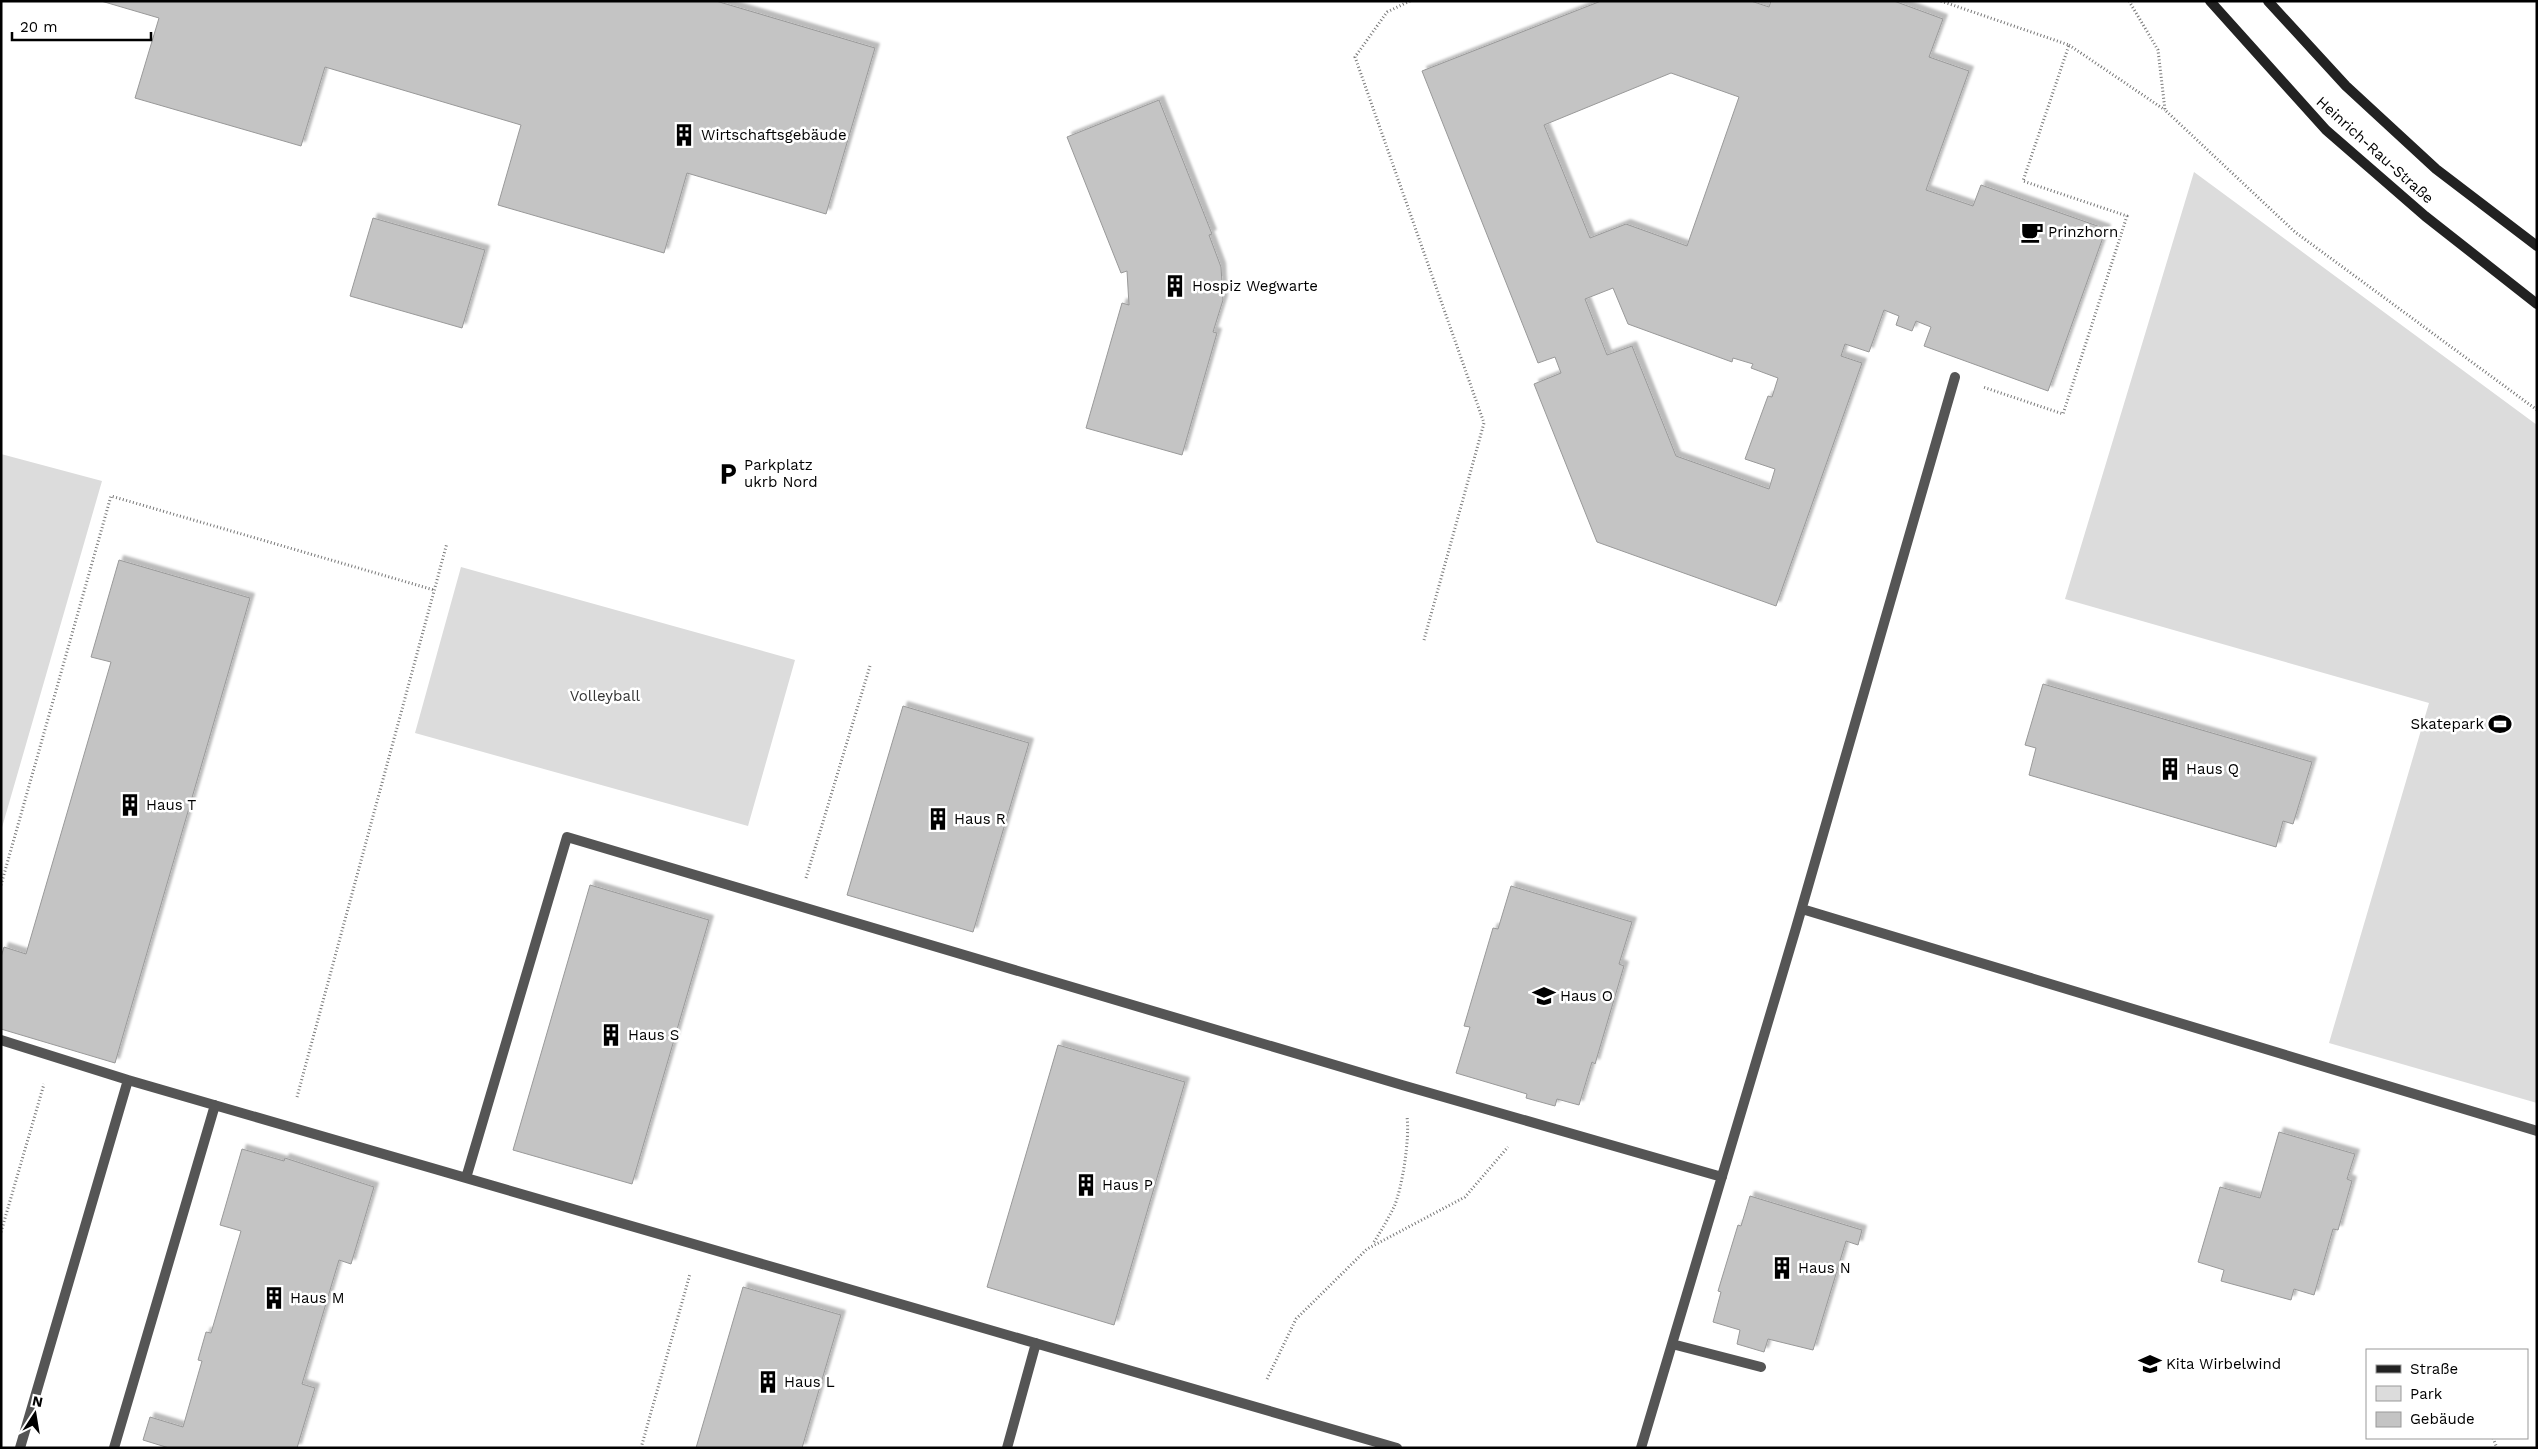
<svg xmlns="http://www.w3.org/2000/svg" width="2538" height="1449" viewBox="0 0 2538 1449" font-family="'Work Sans',sans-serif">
	<defs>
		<filter id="shadow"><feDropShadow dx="4.5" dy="-4.5" stdDeviation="1" flood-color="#0004"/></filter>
	</defs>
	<rect width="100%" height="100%" fill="#fff"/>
	<path fill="#dcdcdc" d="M2194 172 2537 425V1103L2329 1043 2429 703 2065 599Z
		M1 454 102 481 1 831Z
		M461 567 795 660 748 826 415 733Z"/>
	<path fill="#c4c4c4" stroke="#999" fill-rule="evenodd" filter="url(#shadow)" d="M101 1H716L875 48 826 214 687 173 664 253 498 205 521 125 325 67 301 146 135 98 159 18Z
		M1601 1H1751L1769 7 1771 1H1894L1943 19 1929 57 1969 71 1926 190 1973 206 1981 185 2106 229 2048 391 1924 346 1931 327 1916 321 1912 331 1896 325 1899 316 1884 310 1869 352 1845 344 1841 356 1862 363 1776 606 1597 542 1534 384 1561 373 1555 357 1538 363 1422 71ZM1671 73 1739 97 1687 246 1626 224 1590 238 1544 125ZM1613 288 1628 324 1732 362 1733 358 1753 364 1751 368 1778 378 1772 397 1768 396 1745 459 1775 469 1769 489 1676 456 1632 346 1607 355 1585 299Z
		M1159 100 1212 234 1209 235 1221 267 1223 300 1213 332 1217 333 1182 455 1086 428 1122 303 1129 305 1127 271 1121 273 1067 137Z
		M373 218 485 250 462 328 350 296Z
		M119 560 250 598 115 1063 1 1029V957L4 947 26 954 111 662 91 657Z
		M2043 684 2312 762 2293 824 2283 821 2276 847 2029 775 2036 748 2025 745Z
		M903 706 1029 743 973 932 847 895Z
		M590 885 709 920 632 1184 513 1150Z
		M1511 886 1632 922 1619 964 1624 966 1595 1064 1592 1062 1579 1105 1557 1099 1555 1106 1526 1098 1527 1094 1456 1073 1470 1027 1464 1026 1493 928 1498 929Z
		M1058 1045 1185 1082 1114 1325 987 1287Z
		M2279 1132 2355 1154 2347 1179 2352 1181 2338 1230 2333 1229 2314 1295 2294 1289 2291 1300 2221 1281 2224 1270 2198 1262 2220 1187 2260 1198Z
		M242 1149 284 1161 285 1158 374 1187 351 1264 339 1260 302 1384 315 1388 297 1448H169L143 1440 150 1417 183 1427 202 1361 198 1360 206 1332 211 1333 241 1231 220 1225Z
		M1750 1196 1862 1230 1858 1245 1846 1241 1813 1350 1768 1339 1764 1352 1737 1344 1740 1330 1713 1322 1721 1292 1718 1291 1738 1225 1741 1226Z
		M743 1287 841 1315 802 1448H696Z"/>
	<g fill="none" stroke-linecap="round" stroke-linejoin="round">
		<path stroke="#777" stroke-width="3" stroke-dasharray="1 2.5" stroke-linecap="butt" d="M1410 1 1387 12 1355 57 1484 423 1424 640
			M1941 1 2069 45 2023 181 2127 216 2063 414 1983 387
			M2129 1 2158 50 2165 110 2295 232 2537 410
			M2069 45 2165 110
			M806 878 870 666
			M1 885 111 496 434 590
			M297 1097 447 543
			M1 1232 44 1084
			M1374 1242C1381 1231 1388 1219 1394 1207 1402 1189 1410 1138 1407 1117
			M1267 1379 1296 1319 1367 1249 1465 1197 1508 1147
			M2493 1438 2497 1448
			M641 1448 690 1274"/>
		<path stroke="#555" stroke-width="10" d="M1802 909 2537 1131
			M1 1040 128 1080 20 1448
			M128 1080 1397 1448
			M466 1178 567 837 1402 1085 1722 1177
			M1672 1344 1761 1367
			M114 1448 215 1105
			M1007 1448 1036 1343
			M1641 1448 1796 928 1955 377"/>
		<path stroke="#222" stroke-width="10" d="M2210 1 2326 130 2425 216 2537 304
			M2268 1 2346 86 2436 169 2537 246"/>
	</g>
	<defs>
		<symbol id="building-bare" viewBox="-9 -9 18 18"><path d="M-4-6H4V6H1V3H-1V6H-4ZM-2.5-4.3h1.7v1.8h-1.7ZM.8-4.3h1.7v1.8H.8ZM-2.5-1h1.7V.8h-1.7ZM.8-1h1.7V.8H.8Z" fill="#000" stroke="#fff" stroke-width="2.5" paint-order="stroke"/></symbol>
		<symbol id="cafe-bare" viewBox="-9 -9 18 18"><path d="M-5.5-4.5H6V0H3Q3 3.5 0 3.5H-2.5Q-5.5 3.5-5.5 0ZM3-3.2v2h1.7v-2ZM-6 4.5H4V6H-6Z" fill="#000" stroke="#fff" stroke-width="2.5" paint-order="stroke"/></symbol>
		<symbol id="parking-bare" viewBox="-9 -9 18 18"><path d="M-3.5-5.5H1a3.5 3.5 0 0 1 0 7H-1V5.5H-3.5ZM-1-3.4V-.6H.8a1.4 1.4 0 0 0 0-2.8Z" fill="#000" stroke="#fff" stroke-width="2.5" paint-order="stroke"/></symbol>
		<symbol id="stadium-bare" viewBox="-9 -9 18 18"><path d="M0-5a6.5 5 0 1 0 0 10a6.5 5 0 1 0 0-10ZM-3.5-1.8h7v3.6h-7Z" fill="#000" stroke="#fff" stroke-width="2.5" paint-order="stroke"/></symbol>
		<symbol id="university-bare" viewBox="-9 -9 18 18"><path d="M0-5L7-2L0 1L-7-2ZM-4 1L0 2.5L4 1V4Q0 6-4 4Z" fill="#000" stroke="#fff" stroke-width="2.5" paint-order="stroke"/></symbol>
		<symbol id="school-bare" viewBox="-9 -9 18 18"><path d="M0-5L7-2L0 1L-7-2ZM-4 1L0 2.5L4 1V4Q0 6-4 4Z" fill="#000" stroke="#fff" stroke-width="2.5" paint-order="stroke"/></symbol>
	</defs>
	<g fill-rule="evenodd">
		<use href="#building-bare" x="668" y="119" width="32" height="32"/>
		<use href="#cafe-bare" x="2016" y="216" width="32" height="32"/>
		<use href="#building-bare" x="1159" y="270" width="32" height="32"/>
		<use href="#parking-bare" x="712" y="458" width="32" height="32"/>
		<use href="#stadium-bare" x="2484" y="708" width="32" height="32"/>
		<use href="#building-bare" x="2154" y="753" width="32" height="32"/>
		<use href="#building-bare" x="114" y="789" width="32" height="32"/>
		<use href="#building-bare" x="922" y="803" width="32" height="32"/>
		<use href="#university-bare" x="1528" y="980" width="32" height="32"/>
		<use href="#building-bare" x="595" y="1019" width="32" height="32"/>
		<use href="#building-bare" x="1070" y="1169" width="32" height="32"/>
		<use href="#building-bare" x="1766" y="1252" width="32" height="32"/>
		<use href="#building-bare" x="258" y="1282" width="32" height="32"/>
		<use href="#school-bare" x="2134" y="1348" width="32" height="32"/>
		<use href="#building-bare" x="752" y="1366" width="32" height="32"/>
	</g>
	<g text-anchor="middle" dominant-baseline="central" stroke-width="5" stroke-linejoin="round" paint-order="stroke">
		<g font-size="15" fill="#000" stroke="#fff" text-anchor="start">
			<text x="701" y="135">Wirtschaftsgebäude</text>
			<text x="2048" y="232">Prinzhorn</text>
			<text x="1192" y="286">Hospiz Wegwarte</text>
			<text x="744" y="465">Parkplatz<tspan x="744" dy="17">ukrb Nord</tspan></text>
			<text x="2484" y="724" text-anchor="end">Skatepark</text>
			<text x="2186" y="769">Haus Q</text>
			<text x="146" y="805">Haus T</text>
			<text x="954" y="819">Haus R</text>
			<text x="1560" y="996">Haus O</text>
			<text x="628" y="1035">Haus S</text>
			<text x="1102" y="1185">Haus P</text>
			<text x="1798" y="1268">Haus N</text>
			<text x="290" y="1298">Haus M</text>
			<text x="2166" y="1364">Kita Wirbelwind</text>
			<text x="784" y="1382">Haus L</text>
		</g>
		<g font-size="15" fill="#000" stroke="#fff">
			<text transform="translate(2375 150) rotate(42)">Heinrich-Rau-Straße</text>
		</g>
		<g font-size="15" fill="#333" stroke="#fff">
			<text x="605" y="696">Volleyball</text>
		</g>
	</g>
	<rect width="2538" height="1449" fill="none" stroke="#000000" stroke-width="5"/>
	<rect x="2366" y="1349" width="162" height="90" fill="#ffffff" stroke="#999999"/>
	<rect x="2376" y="1365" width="25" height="8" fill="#222222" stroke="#999999"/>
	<text x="2410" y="1374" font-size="15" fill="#000000">Straße</text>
	<rect x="2376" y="1386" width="25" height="15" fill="#dcdcdc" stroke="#999999"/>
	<text x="2410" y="1399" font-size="15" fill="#000000">Park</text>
	<rect x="2376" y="1412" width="25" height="15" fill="#c4c4c4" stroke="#999999"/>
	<text x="2410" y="1424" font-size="15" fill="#000000">Gebäude</text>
	<g transform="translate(35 1414) rotate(12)" stroke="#ffffff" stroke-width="4" paint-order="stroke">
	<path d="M0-4L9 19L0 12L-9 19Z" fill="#000000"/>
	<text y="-8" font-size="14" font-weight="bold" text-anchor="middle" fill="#000000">N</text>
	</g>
	<path d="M12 32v8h139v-8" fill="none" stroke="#000000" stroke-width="2.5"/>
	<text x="20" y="32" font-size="15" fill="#000000" stroke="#ffffff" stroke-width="4" paint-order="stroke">20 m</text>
</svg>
